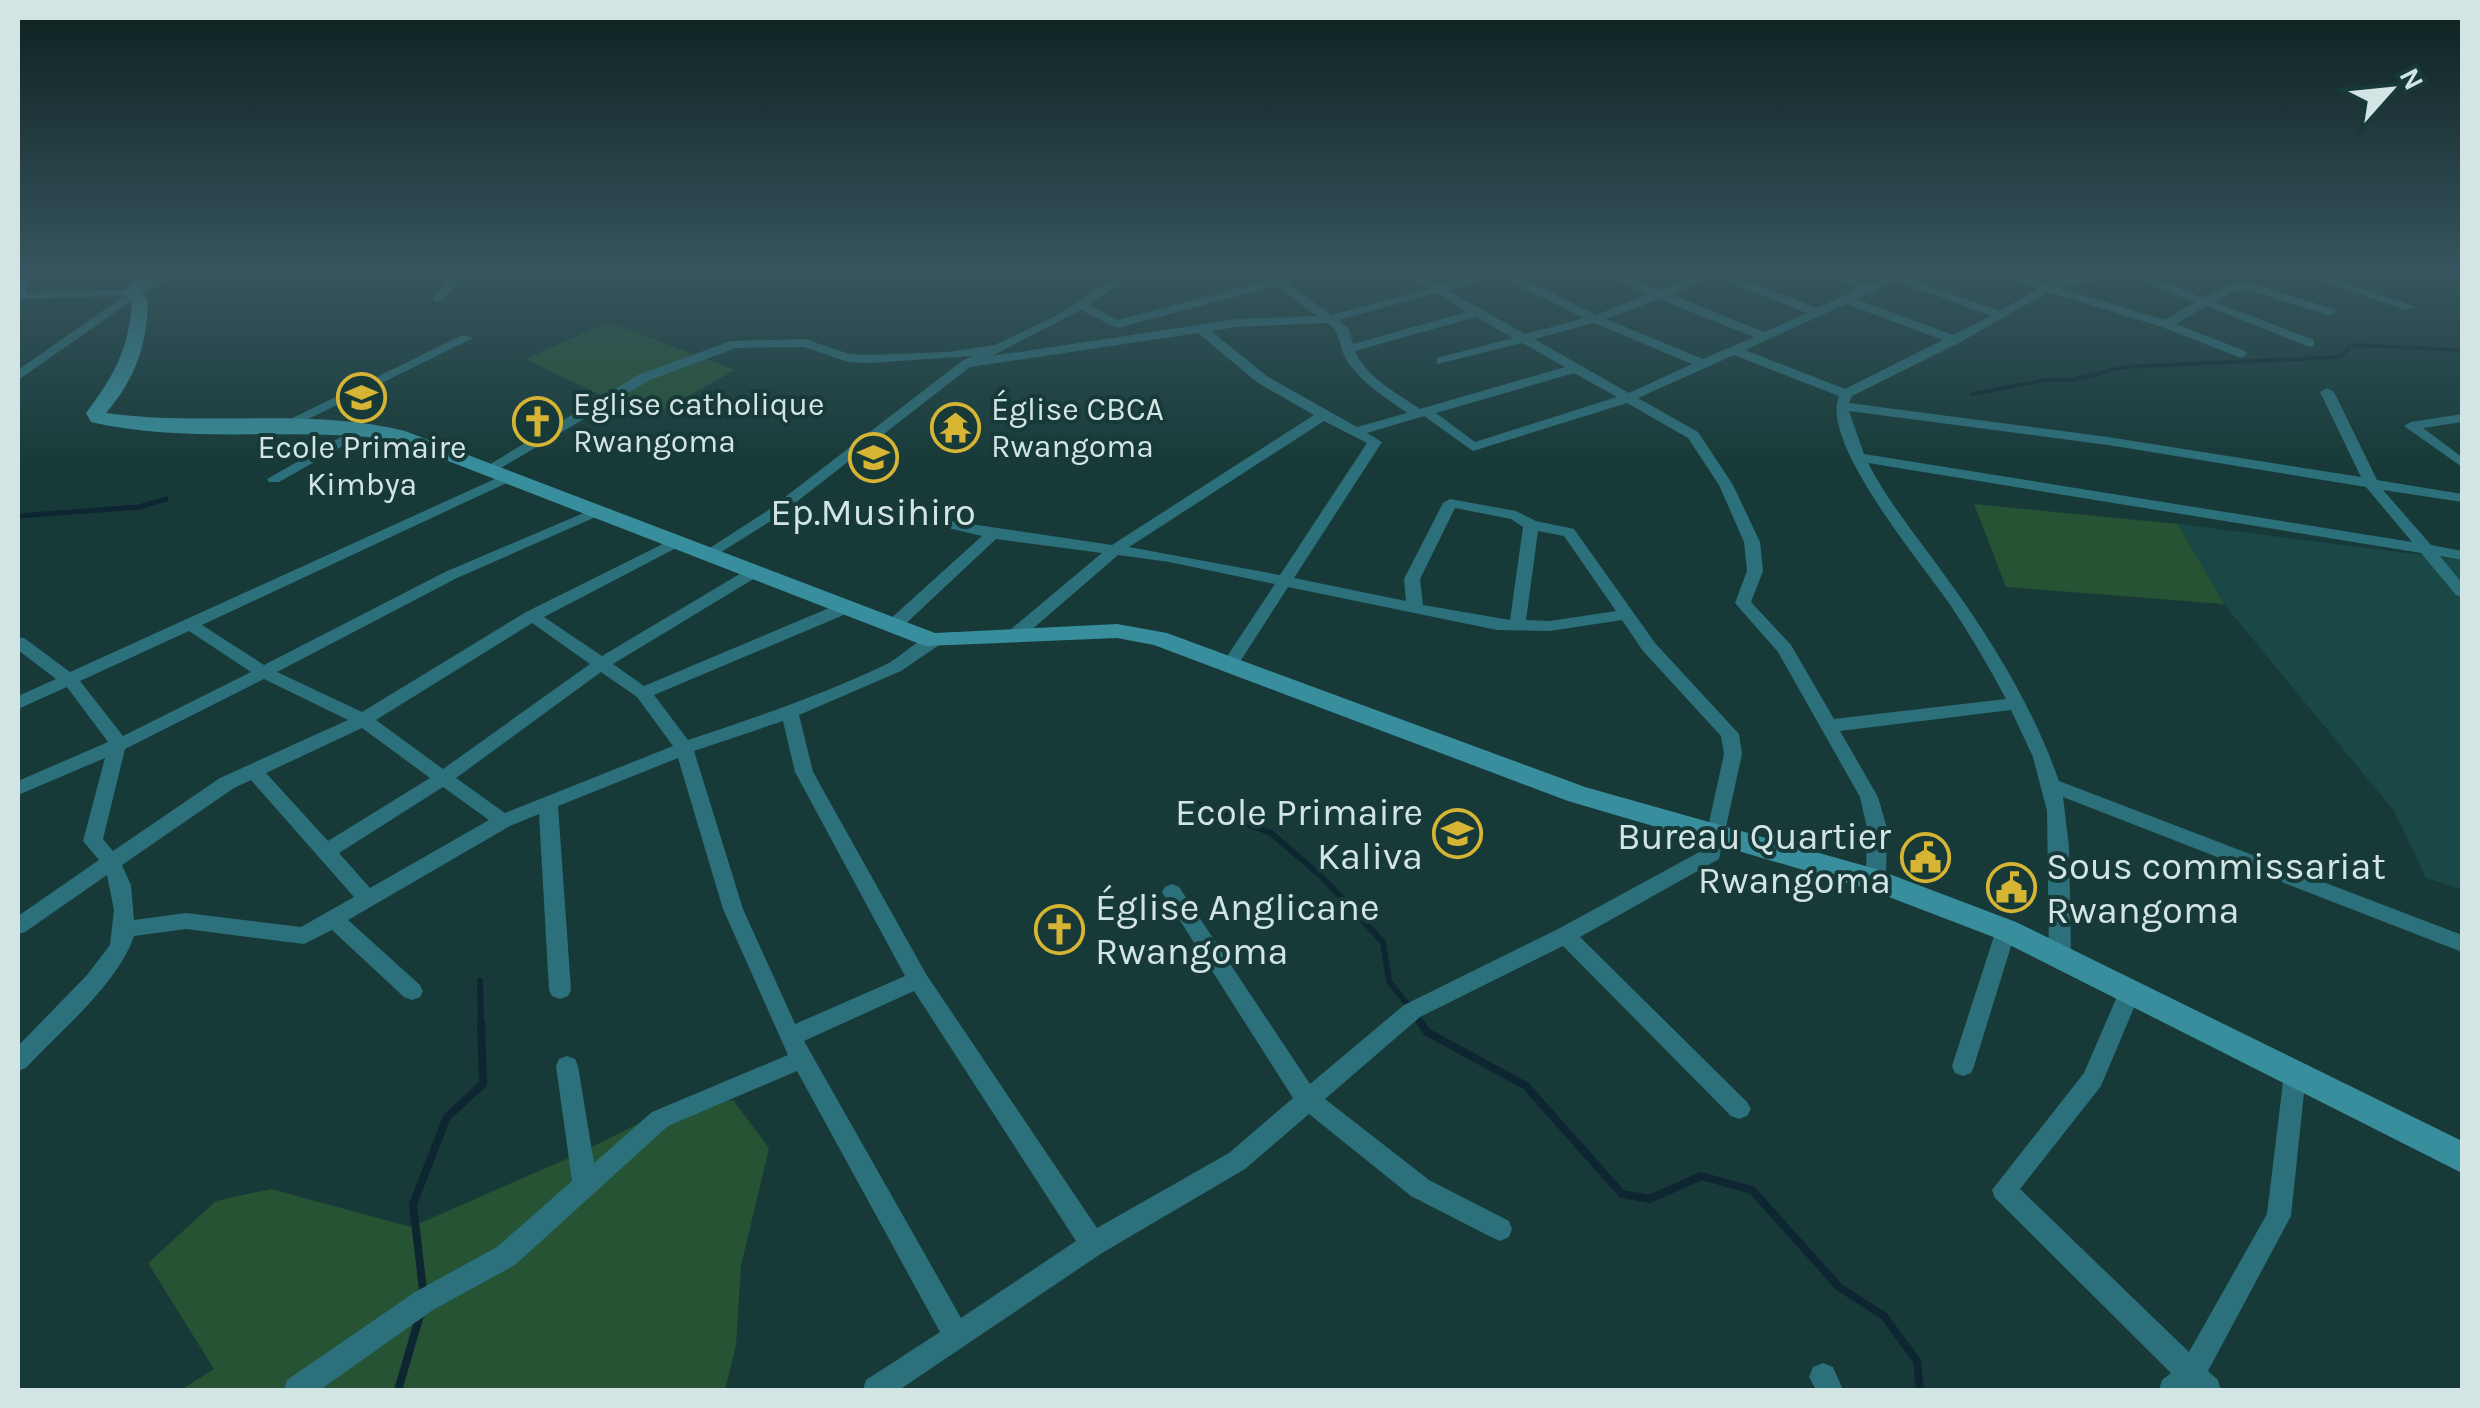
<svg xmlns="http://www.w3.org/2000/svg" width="2480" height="1408" viewBox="0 0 2480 1408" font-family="Karla,sans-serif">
	<rect width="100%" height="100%" fill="#173a38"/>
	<path fill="#1a4846" d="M2178 524 2462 560V889L2426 878 2395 812 2224 604Z"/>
	<path fill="#255334" d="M608 322 735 370 649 418 525 359Z
		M1974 504 2178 524 2224 604 2006 587Z
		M733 1100 769 1148 741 1266 736 1345 725 1390H181L214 1369 148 1263 216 1201 271 1189 411 1227 578 1154 665 1110Z"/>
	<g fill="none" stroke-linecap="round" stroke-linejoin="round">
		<path stroke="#0d2632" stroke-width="4" d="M1973 394 2045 380H2073L2123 367 2340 357 2352 345 2462 350"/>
		<path stroke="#0d2632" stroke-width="5" d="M18 516 139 507 166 499"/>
		<path stroke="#0d2632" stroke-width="6" d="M1188 800 1271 833 1322 877 1383 942 1389 981 1408 1005
			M480 981 481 1024
			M1415 1014 1422 1024"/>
		<path stroke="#0d2632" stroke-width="8" d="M1420 1022 1427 1032 1526 1086 1622 1194 1650 1199 1701 1176 1752 1190 1839 1287 1884 1316 1917 1361 1920 1390
			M423 1290 413 1204 447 1117 483 1084 481 1022
			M398 1390 420 1315"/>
	</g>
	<path fill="#065442" d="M1051 916 1080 929 1070 942 1041 928Z"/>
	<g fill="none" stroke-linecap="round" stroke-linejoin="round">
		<path fill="#2c707b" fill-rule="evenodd" d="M33 269H54L42 273 26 288 27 293 135 289 170 269H184L120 309 18 380V370L124 296 18 299V283Z
			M457 269H469L441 301H433V297Z
			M1127 269H1141L1089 305 1118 320 1268 280 1254 269H1267L1279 278 1312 269H1331L1286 283 1332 315 1427 289 1395 269H1409L1438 285 1495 269H1516L1511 272 1596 315 1649 294 1590 269H1606L1659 290 1710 270 1732 269 1726 273 1817 308 1859 289 1809 269H1825L1869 285 1904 269H1919L1905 277 2000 311 2038 289 1979 269H1997L2045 284 2054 280 2132 269H2163L2144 274 2204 298 2224 287 2247 282 2334 309 2336 312 2330 316 2246 289 2232 292 2214 302 2314 340V346L2310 347 2206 306 2176 324 2245 351 2247 354 2241 358 2162 327 2048 292 1959 343 1852 396 1849 403 2108 437 2361 477 2320 392 2327 388 2334 392 2377 480 2462 494V502L2383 490 2431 545 2462 551V560L2440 556 2462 583V597L2456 595 2421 553 1868 463C1891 507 1923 544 1951 584 1995 645 2034 710 2059 781L2462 935V952L2063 797 2069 847 2071 956 2067 962 2060 964 2053 962 2049 956 2047 811 2033 757 2011 710 1840 731 1878 797 1887 828 1886 880 1883 885 1876 888 1869 885 1866 880 1867 828 1860 797 1778 652 1735 603 1747 571 1744 542 1719 485 1688 438 1627 403 1473 451 1424 416 1367 433 1382 442 1294 578 1406 601 1404 579 1443 503 1450 499 1516 511 1536 521 1574 529 1655 643 1739 734 1742 754 1719 859 1580 937 1747 1102 1751 1109 1747 1116 1739 1119 1731 1116 1563 946 1420 1017 1325 1099 1429 1180 1509 1221 1512 1229 1509 1237 1500 1241 1491 1237 1411 1196 1309 1114 1245 1169 1102 1253 899 1390H863L866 1380 940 1332 797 1071 668 1126 515 1265 433 1310 320 1390H284L287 1380 415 1292 497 1247 572 1181 556 1066 559 1059 567 1056 575 1059 578 1066 594 1163 652 1112 788 1055 723 909 678 758 558 806 571 990 568 996 560 999 552 996 549 990 539 814 510 826 348 920 420 985 423 991 420 997 412 1000 404 997 332 930 304 944 186 929 134 936C118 984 60 1031 26 1068L18 1071V1046L87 975 110 945 114 910 107 875 25 932 18 934V916L99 860 83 841 105 758 18 795V781L108 742 67 687 18 709V696L56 679 18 650V637L24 638 70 672 508 473 515 477 513 480 202 625 264 665 445 572 593 509 598 510V516L457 578 277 672 362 712 526 612 675 538 680 540 683 543 680 546 544 617 602 656 748 569H760L762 572 760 575 613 664 644 686 841 603H853L855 607 853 611 654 695 688 740C755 718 821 695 885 665 902 657 920 634 939 637L941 641 939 645 901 671 799 715 813 772 926 974 1097 1228 1229 1153 1293 1098 1165 897 1162 892 1165 887 1172 884 1179 887 1310 1084 1404 1005 1558 929 1703 850 1724 754 1721 736 1643 651 1622 620 1550 631 1497 630 1288 587 1236 668 1230 669 1222 664 1275 584 1169 562 1118 555 1022 638H1010L1008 634 1010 630 1102 553 996 539 900 629H888L886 625 888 621 982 536 936 525V519L1112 545 1314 415 1258 383 1198 333 970 367 777 517 707 561 699 556 702 553 767 511 962 361 972 356 869 363 848 362 804 347 736 348 650 380 494 472 489 473 482 469 640 374 731 341 805 339 849 354 869 355 948 352 995 345 1057 315ZM1499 276 1584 318 1525 334 1447 290ZM2129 276 2195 302 2165 320 2056 287ZM1716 277 1807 313 1764 332 1670 294ZM1896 281 1991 316 1953 335 1856 299 1877 292 1878 289ZM1276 286 1317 316 1237 319 992 356 1081 310 1117 328ZM1436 293 1467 312 1353 344 1349 329 1339 320ZM1659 299 1754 337 1703 359 1606 319ZM1846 304 1943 340 1845 389 1745 350ZM1476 317 1513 338 1437 358V364L1522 343 1565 367 1420 409C1397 393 1367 378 1355 351ZM1327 323C1343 334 1338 349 1349 364 1365 385 1386 398 1407 413L1357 427 1268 377 1211 331 1237 327ZM1594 323 1692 364 1629 393 1534 339ZM1734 355 1839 396C1819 442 1923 565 1951 606 1971 636 1989 667 2006 699L1834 719 1791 645 1751 602 1763 571 1760 542 1733 485 1698 432 1638 398ZM1574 373 1617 397 1475 442 1436 413ZM1849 411 2108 445 2366 487 2412 542 1864 454ZM1324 421 1367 443 1280 575 1129 547ZM1455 508 1511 519 1523 527 1510 620 1423 605 1420 579ZM1538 531 1564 536 1616 611 1550 621 1526 620ZM532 623 590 664 443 769 376 720ZM189 631 251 672 123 736 80 681ZM601 672 637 697 673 746 505 813 456 778ZM264 679 348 720 220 778 113 851 103 839 125 749ZM783 721 795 772 905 976 795 1024 743 909 694 751ZM362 728 430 778 328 841 266 773ZM251 780 354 897 301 927 186 913 134 920 131 885 122 865 234 788ZM443 787 489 820 370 888 339 853ZM914 991 1076 1241 961 1318 804 1041Z
			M2286 269H2303L2416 307 2406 310Z
			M463 335 473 338 294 426 289 427 282 423Z
			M2462 414V422L2423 428 2462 457V467L2404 426 2411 422Z
			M364 424 369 425V431L279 482H269L267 479Z
			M2006 922 2013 924 2016 930 1974 1066 1971 1073 1963 1076 1955 1073 1952 1066 1996 930 1999 924Z
			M2130 982 2138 985 2141 991 2101 1086 2020 1189 2189 1352 2267 1214 2284 1074 2287 1067 2295 1064 2303 1067 2306 1074 2291 1216 2208 1371 2218 1380 2221 1390H2159L2162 1380 2171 1373 1995 1198 1992 1190 2084 1073 2122 985Z
			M1823 1363 1833 1367 1843 1390H1816L1809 1377 1813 1367Z"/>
		<path fill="#388e9c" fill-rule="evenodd" d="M138 269H154L141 292 148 301C147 346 135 379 106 413 204 427 308 407 405 431L935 633 1117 624 1167 633 1585 787 1876 869 2016 922 2462 1141V1173L1996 938 1868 889 1568 801 1154 645 1117 638 925 646 394 440C294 426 189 445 91 422L86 413C114 376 129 349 132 301L125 292Z"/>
	</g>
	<linearGradient id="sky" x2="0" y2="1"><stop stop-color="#0d201f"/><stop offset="0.58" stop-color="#36555e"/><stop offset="1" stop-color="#36555e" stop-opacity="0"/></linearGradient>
	<rect width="2480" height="466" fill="url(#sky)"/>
	<defs>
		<symbol id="school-ring" viewBox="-11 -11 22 22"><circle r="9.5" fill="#173a38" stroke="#d6b534" stroke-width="1.5"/><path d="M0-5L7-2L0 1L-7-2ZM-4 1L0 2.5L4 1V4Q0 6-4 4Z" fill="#d6b534"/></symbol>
		<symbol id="church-ring" viewBox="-11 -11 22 22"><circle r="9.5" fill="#173a38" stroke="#d6b534" stroke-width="1.5"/><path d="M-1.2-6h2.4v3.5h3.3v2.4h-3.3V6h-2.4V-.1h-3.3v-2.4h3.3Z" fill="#d6b534"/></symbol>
		<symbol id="temple-ring" viewBox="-11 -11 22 22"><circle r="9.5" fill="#173a38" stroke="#d6b534" stroke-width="1.5"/><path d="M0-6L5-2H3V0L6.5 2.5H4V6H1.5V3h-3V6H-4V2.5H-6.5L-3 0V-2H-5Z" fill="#d6b534"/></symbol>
		<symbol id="civic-ring" viewBox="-11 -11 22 22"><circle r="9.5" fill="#173a38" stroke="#d6b534" stroke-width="1.5"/><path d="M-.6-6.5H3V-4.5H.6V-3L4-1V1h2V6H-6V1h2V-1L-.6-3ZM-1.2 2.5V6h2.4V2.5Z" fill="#d6b534"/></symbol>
	</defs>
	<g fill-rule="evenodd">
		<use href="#school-ring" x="334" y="370" width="55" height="55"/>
		<use href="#church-ring" x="510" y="394" width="55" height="55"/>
		<use href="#temple-ring" x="928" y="400" width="55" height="55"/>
		<use href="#school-ring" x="846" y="430" width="55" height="55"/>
		<use href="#school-ring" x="1430" y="806" width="55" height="55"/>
		<use href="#civic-ring" x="1898" y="830" width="55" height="55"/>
		<use href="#civic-ring" x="1984" y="860" width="55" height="55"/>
		<use href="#church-ring" x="1032" y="902" width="55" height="55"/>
	</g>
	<g text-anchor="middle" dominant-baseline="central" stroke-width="8" stroke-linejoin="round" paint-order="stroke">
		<g font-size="32" fill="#d2e4e3" stroke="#173a38" text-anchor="start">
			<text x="573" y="404">Eglise catholique<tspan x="573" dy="37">Rwangoma</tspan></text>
			<text x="991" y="409">Église CBCA<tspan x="991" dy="37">Rwangoma</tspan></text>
			<text x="362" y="447" text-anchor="middle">Ecole Primaire<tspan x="362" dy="37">Kimbya</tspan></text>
		</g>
		<g font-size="38" fill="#d2e4e3" stroke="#173a38" text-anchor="end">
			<text x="873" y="512" text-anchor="middle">Ep.Musihiro</text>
			<text x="1423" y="812">Ecole Primaire<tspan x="1423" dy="44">Kaliva</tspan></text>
			<text x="1891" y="836">Bureau Quartier<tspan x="1891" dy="44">Rwangoma</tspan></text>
			<text x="2046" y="866" text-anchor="start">Sous commissariat<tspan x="2046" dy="44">Rwangoma</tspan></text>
			<text x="1095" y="907" text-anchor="start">Église Anglicane<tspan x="1095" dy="44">Rwangoma</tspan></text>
		</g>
	</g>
	<rect width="2480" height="1408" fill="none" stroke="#d2e4e3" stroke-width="40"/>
	<g transform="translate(2390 90) rotate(63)" stroke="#173a38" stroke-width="8" paint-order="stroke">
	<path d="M0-8L18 38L0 25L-18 38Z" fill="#d2e4e3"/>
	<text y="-15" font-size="28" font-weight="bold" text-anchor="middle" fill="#d2e4e3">N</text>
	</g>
</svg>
